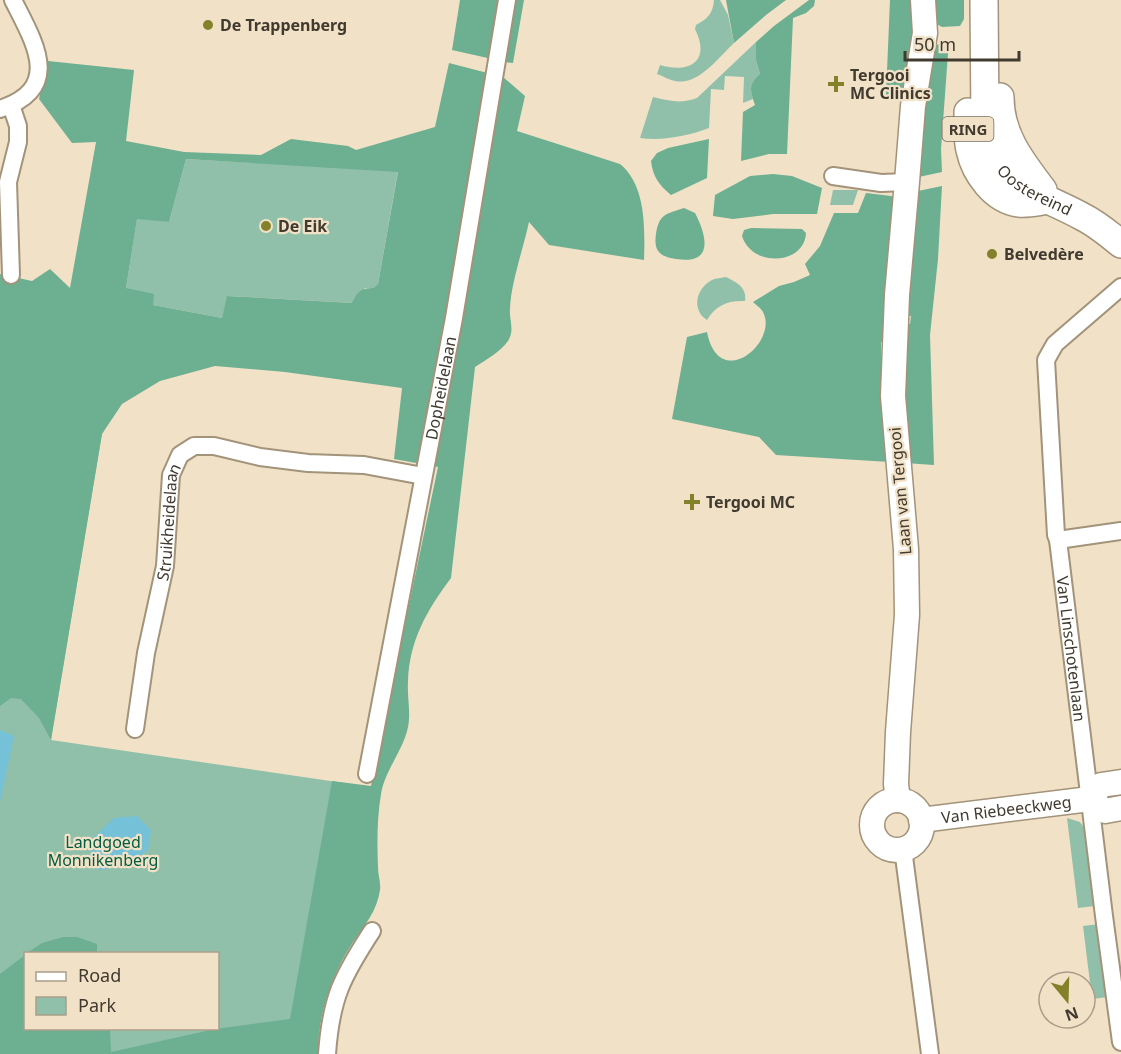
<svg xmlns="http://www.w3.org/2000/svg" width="1121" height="1054" viewBox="0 0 1121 1054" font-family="'Noto Sans',sans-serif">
	<rect width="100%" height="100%" fill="#f1e1c7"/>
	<path fill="#91c0aa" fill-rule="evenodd" d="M714 0H720L728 15 734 43C718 58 698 86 675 81 669 80 663 76 657 74L660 65C690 74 711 61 695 29L696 25C707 19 713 14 714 0Z
		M756 42V60L760 74 751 91 753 99 743 103 744 77 725 76 724 90 711 89 709 128C688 136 663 141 640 138L653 97C670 101 681 104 697 98Z
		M186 159 398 171 378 284 375 288H365L353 303 228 296 222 318 153 305 126 288 137 218 169 222Z
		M833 190H858L853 205H830Z
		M726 277C738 283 747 288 745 301 728 300 716 305 707 320 691 310 696 288 712 280 716 278 722 278 726 277Z
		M0 308 120 325 51 740 371 787 312 1054H0ZM26 954H218V1028H26Z
		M1067 818 1080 822 1085 829 1095 906 1078 908Z
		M1099 924 1109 997 1092 999 1083 926Z"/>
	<path fill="#6caf91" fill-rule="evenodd" d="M460 0H501L492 59 452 50Z
		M514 0H524L513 63 504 62Z
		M726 0H786L766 15 734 43Z
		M809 0H815L814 6 806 13 793 18 787 154H769L741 161 743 112 755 105C750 90 748 86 760 74L756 60V42L774 26Z
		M890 0H916L917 5 905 94 886 95Z
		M931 0H964V19L960 26 942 27 935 23Z
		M949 40 941 149 942 172 914 178 931 47Z
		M48 61 134 70 126 141 184 152 261 155 291 139 348 146 356 150 435 127 449 63 503 77 525 96 517 131 620 164C646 185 645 228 644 260L549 245 529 222C523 250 511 282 510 309 509 320 515 330 508 341 500 352 486 360 475 367L451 578C427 610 409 641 408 682 407 696 411 713 408 727 403 751 385 770 381 794 377 818 377 843 378 867 378 875 381 883 380 890 377 911 365 925 353 942 331 976 318 1014 318 1054H0V974L25 955 26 1028 110 1029 111 1052 215 1029 290 1019 332 781 371 786 438 467 394 459 402 388 285 372 215 366 160 381 122 404 102 434 51 740 39 718 21 699 11 698 0 706V274L32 281 50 269 70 288 96 142 72 143 39 99ZM186 159 398 172 378 284 374 288C361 288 358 291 352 303L227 296 222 318 153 305 154 294 126 288 137 219 169 222Z
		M709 139 707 178 671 195C659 185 653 177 651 161L657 153 668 148Z
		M773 174 792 176 822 188 817 214H773L733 219 713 216 715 195 750 176Z
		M942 186 938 259 930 335 934 465 905 463V352L907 324H910L911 316 908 315 910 291 905 290 913 199H918V191Z
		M866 193 899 197 887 342H881V405H887L890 462 776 455 759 437 672 419 687 337 707 332C719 393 779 342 763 312 761 308 756 305 753 302L779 286 794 282 810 275 805 264 820 246 834 213H858Z
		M684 208 695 213C707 236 714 265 676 259 671 258 663 257 659 252 655 248 655 240 656 234 659 214 666 214 684 208Z
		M751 228 802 229 806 233C805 264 753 269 742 236L744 230Z
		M63 937H77L97 944V953H27L42 943Z"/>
	<path fill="#75c1d8" d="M0 730 14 736 0 802Z
		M137 816 151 830 148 850C130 864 122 867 99 870L89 861 94 837 114 818Z"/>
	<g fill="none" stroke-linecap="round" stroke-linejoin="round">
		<defs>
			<g id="street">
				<path d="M0 109C64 88 34 42 13 0"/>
				<path d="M833 176 881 183 907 182"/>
				<path d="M11 275 8 182 18 142V126L11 105"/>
				<path id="s1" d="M1121 287 1055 344 1046 360 1056 535 1058 540 1104 916 1121 1042"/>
				<path d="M1058 540 1121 531"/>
				<path id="s2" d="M135 729 146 653 165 566 171 475 180 455 194 446H214L260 457 308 463 364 465 423 476"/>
				<path id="s3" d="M367 774 454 318 507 0"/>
				<path d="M903 849 930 1054"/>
				<path d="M327 1054C331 998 342 977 372 931"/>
			</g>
			<g id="secondary">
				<path d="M1090 799 1101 785 1121 782"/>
				<path d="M898 800 896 784 898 732 907 615 906 549 893 396 897 295 907 182 913 106 925 33 923 0"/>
				<circle cx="897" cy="825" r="25"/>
				<path id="s4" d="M921 820 1090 799 1105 811 1121 808"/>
			</g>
			<g id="primary">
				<path id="s5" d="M984 0 985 124C993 187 1036 191 1083 217 1097 224 1109 234 1121 244"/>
				<path d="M1000 97C1000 135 1021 161 1043 190"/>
				<path d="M968 112C968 125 967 138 970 150 975 173 994 200 1019 203 1027 204 1036 202 1043 201"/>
			</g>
		</defs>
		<use href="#street" stroke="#a2937a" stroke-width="20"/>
		<use href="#secondary" stroke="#a2937a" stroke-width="27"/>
		<use href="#primary" stroke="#a2937a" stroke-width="30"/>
		<use href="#street" stroke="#fff" stroke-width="16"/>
		<use href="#secondary" stroke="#fff" stroke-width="24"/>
		<use href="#primary" stroke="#fff" stroke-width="27"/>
	</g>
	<g fill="#83822b" stroke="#f1e1c7" stroke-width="2">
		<circle cx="208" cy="25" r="6"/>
		<path d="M833 75h6v6h6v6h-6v6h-6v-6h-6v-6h6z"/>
		<circle cx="266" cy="226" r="6"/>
		<circle cx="992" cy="254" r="6"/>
		<path d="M689 493h6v6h6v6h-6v6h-6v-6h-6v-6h6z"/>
	</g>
	<g text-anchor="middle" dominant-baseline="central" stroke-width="4.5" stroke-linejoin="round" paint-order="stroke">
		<rect fill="#f1e1c7" stroke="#756c5d" stroke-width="1.5" x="942.5" y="117" width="51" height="24" rx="4.5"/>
		<g font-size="15" font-weight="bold" fill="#403a2f">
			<text x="968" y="129">RING</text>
		</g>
		<g font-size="16" font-weight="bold" fill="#403a2f" stroke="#f1e1c7" text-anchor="start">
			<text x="220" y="25">De Trappenberg</text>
			<text x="850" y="75">Tergooi<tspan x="850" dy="18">MC Clinics</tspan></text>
			<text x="278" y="226">De Eik</text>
			<text x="1004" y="254">Belvedère</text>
			<text x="706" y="502">Tergooi MC</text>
		</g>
		<g font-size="16" fill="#403a2f" stroke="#f1e1c7">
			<text stroke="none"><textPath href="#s5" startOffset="212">Oostereind</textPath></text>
			<text stroke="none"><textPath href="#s3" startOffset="393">Dopheidelaan</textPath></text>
			<text transform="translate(900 491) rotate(-95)">Laan van Tergooi</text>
			<text stroke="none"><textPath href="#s2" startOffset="210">Struikheidelaan</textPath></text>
			<text stroke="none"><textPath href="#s1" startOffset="396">Van Linschotenlaan</textPath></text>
			<text stroke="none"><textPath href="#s4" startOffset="86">Van Riebeeckweg</textPath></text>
		</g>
		<g font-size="16" fill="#015d41" stroke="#f1e1c7">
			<text x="103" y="842">Landgoed<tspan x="103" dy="18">Monnikenberg</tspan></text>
		</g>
	</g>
	<rect x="24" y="952" width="195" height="78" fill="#f1e1c7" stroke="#aa9e8a" stroke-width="1.5"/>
	<rect x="36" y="972" width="30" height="9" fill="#ffffff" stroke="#aa9e8a" stroke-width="1.5"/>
	<text x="78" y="982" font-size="18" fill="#403a2f">Road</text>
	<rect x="36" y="997" width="30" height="18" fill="#91c0aa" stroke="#aa9e8a" stroke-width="1.5"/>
	<text x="78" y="1012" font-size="18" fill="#403a2f">Park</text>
	<g transform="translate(1067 1000) rotate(161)"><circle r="28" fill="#f1e1c7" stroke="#aa9e8a" stroke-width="1.5"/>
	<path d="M0-4.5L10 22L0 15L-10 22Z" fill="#83822b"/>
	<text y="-9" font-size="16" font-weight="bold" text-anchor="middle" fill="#403a2f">N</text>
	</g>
	<path d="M905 51v9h114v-9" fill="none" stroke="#403a2f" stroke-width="3"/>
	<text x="914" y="51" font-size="18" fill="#403a2f" stroke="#f1e1c7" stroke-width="4.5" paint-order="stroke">50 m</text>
</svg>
